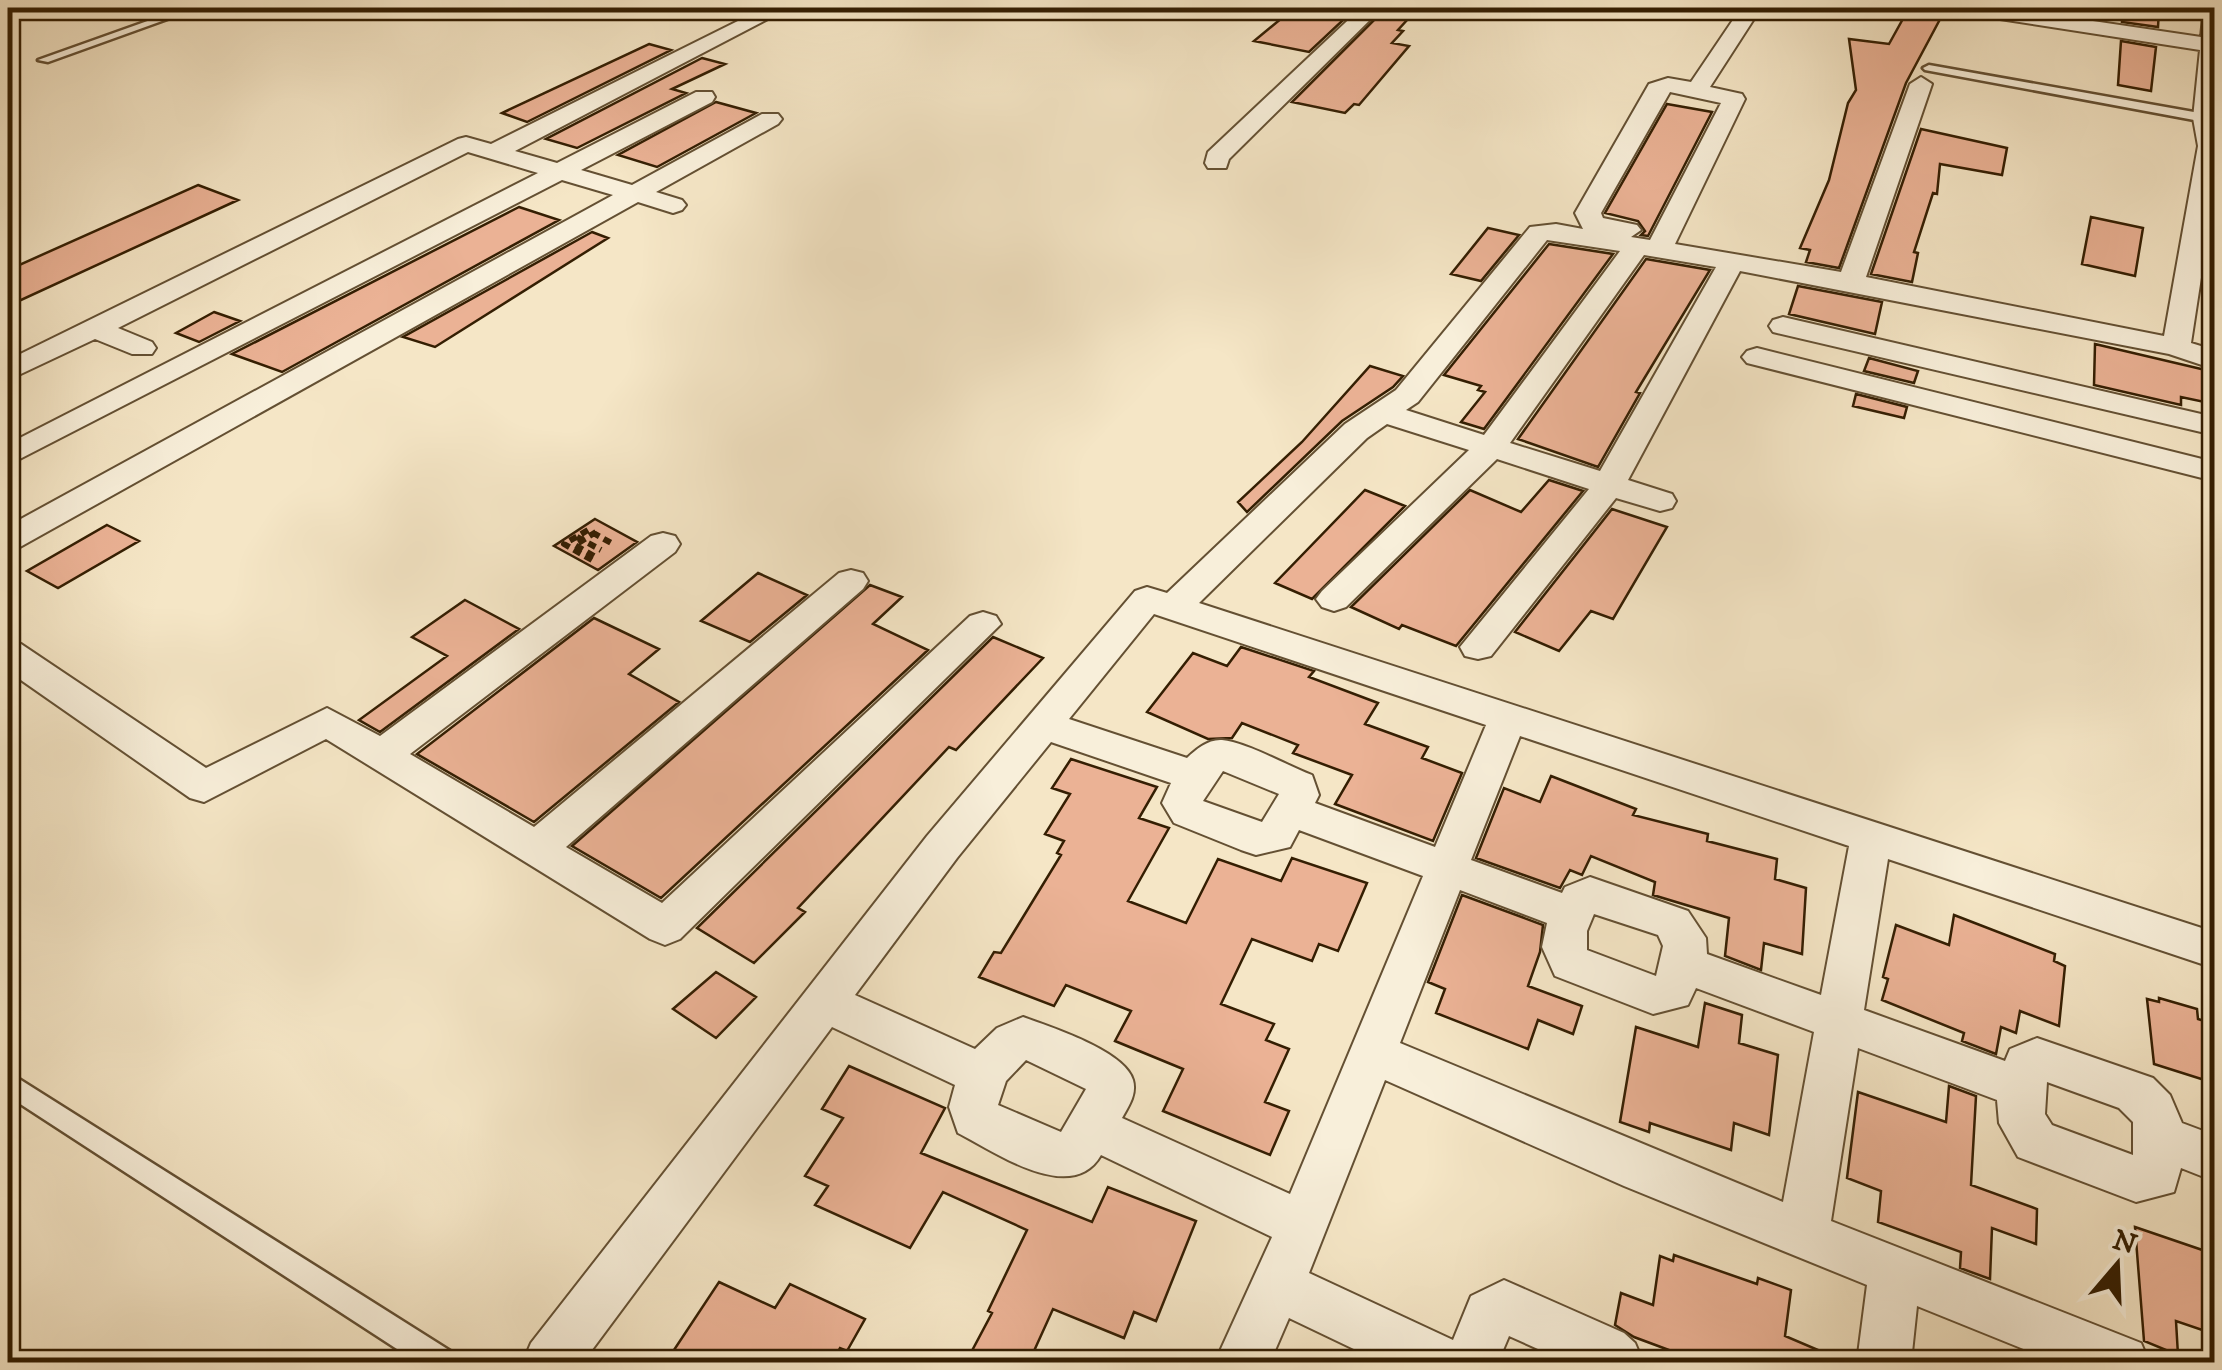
<svg xmlns="http://www.w3.org/2000/svg" width="2222" height="1370" viewBox="0 0 2222 1370" font-family="'IM FELL DW Pica',serif">
	<rect width="100%" height="100%" fill="#f5e6c6"/>
	<filter id="stains"><feTurbulence type="fractalNoise" baseFrequency=".002" numOctaves="4"/><feColorMatrix values="0 0 0 0 .2 0 0 0 0 .09 0 0 0 0 .02 0 0 0 .5 -.17"/></filter>
	<radialGradient id="worn" r=".72"><stop offset=".6" stop-color="#630" stop-opacity="0"/><stop offset="1" stop-color="#630" stop-opacity=".3"/></radialGradient>
	<path fill="#ebb295" stroke="#341e02" stroke-width="2.5" d="M1294 8H1356L1309 52 1254 41Z
		M1386 8H1418L1398 30 1403 31 1392 43 1409 46 1359 105 1354 104 1345 113 1292 102Z
		M1909 8H1946L1906 83 1839 268 1806 262 1810 250 1800 248 1829 180 1848 103 1856 90 1849 39 1889 44Z
		M2123 8 2159 10 2158 27 2122 22Z
		M2121 41 2156 47 2151 91 2118 85Z
		M649 44 671 50 527 122 502 113Z
		M702 58 725 64 672 89 686 93 577 148 546 139Z
		M716 102 756 113 657 167 618 155Z
		M1667 104 1712 112 1648 236 1641 235 1645 231 1638 221 1605 213Z
		M1921 129 2007 148 2002 175 1940 164 1937 194 1933 193 1914 252 1918 253 1912 282 1871 274Z
		M198 185 238 200 8 306V270Z
		M519 207 559 220 282 372 232 354Z
		M2091 217 2143 228 2135 276 2082 264Z
		M1488 228 1519 235 1481 281 1451 274Z
		M592 232 608 238 435 347 403 337Z
		M1549 244 1613 254 1484 429 1461 422 1485 392 1478 390 1481 386 1444 375Z
		M1646 259 1710 270 1636 392 1640 393 1598 467 1518 439Z
		M1798 286 1882 302 1875 334 1789 314Z
		M214 312 240 321 199 342 176 333Z
		M2095 344 2214 372V404L2181 397V405L2094 385Z
		M1869 358 1918 371 1914 383 1864 371Z
		M1370 366 1403 376 1393 387 1342 421 1247 512 1238 502 1302 442Z
		M1856 394 1907 407 1904 418 1853 406Z
		M1549 480 1583 491 1456 646 1402 625 1399 629 1351 607 1470 490 1521 512Z
		M1365 490 1405 506 1312 599 1275 583Z
		M1612 509 1667 527 1613 619 1591 611 1559 651 1515 632Z
		M595 519 637 542 598 570 554 546Z
		M107 525 139 541 58 588 27 571Z
		M758 573 807 595 750 642 701 621Z
		M870 585 902 597 873 624 928 650 661 898 572 846Z
		M465 600 519 629 380 732 359 720 447 656 412 637Z
		M594 618 659 649 629 674 679 702 534 822 417 754Z
		M993 637 1043 658 956 750 949 747 798 908 805 912 754 963 697 928Z
		M1241 647 1314 671 1309 677 1378 703 1365 724 1428 747 1422 758 1462 773 1433 841 1335 804 1352 775 1293 753 1298 745 1242 723 1232 738 1208 739 1147 712 1193 653 1227 666Z
		M1071 759 1157 787 1139 818 1169 828 1128 901 1186 923 1218 859 1281 881 1292 858 1367 883 1338 951 1319 944 1312 961 1252 939 1221 1004 1274 1024 1266 1040 1289 1049 1265 1102 1289 1111 1270 1155 1163 1111 1183 1069 1115 1041 1131 1011 1066 985 1054 1006 979 977 994 952 1001 953 1061 855 1057 853 1064 841 1045 834 1070 794 1052 788Z
		M1551 776 1636 809 1633 815 1708 834 1707 841 1777 859 1775 879 1806 888 1802 954 1764 943 1761 970 1725 956 1729 918 1653 895 1655 882 1591 856 1582 875 1570 870 1560 888 1476 858 1504 788 1540 802Z
		M1462 895 1543 925 1540 952 1528 986 1582 1006 1573 1034 1538 1020 1528 1049 1436 1013 1445 989 1428 982Z
		M1954 915 2055 954 2054 961 2065 966 2059 1026 2020 1011 2016 1033 2001 1027 1996 1054 1962 1041 1964 1033 1882 1000 1888 979 1883 977 1896 925 1949 945Z
		M716 972 756 997 716 1038 673 1009Z
		M2159 998 2197 1009 2198 1019 2214 1024V1083L2154 1064 2147 999 2159 1002Z
		M1705 1003 1742 1015 1739 1043 1778 1055 1769 1135 1734 1123 1731 1150 1650 1123 1649 1132 1620 1122 1636 1027 1698 1047Z
		M849 1066 945 1108 921 1153 1092 1222 1108 1187 1196 1221 1156 1321 1134 1312 1124 1338 1053 1309 1029 1362H966L992 1313 988 1311 1027 1230 943 1192 910 1248 815 1205 828 1186 805 1176 843 1118 822 1109Z
		M1949 1086 1976 1096 1971 1185 2037 1209 2036 1244 1992 1228 1990 1279 1960 1268 1961 1252 1878 1222 1881 1191 1847 1178 1858 1092 1946 1122Z
		M2135 1227 2214 1254V1334L2176 1321 2178 1355 2144 1341Z
		M1674 1255 1757 1284 1758 1278 1791 1290 1785 1336 1846 1362H1701L1634 1337 1615 1325 1621 1293 1653 1305 1660 1256 1673 1261Z
		M719 1282 775 1308 790 1284 865 1319 847 1351 840 1348 832 1362H666Z"/>
	<g fill="none" stroke-linecap="round" stroke-linejoin="round">
		<defs>
			<path id="lane" d="M184 8H198L48 62 38 60Z
				M1929 65 2205 114 2211 118 2205 122 1925 70 1923 68Z
				M8 1072 452 1352 456 1362H417L8 1096Z"/>
			<path id="street" d="M40 8 8 21V9Z
				M764 8H789L515 151 557 163 696 92H712L715 97 712 102 581 170 632 185 762 114H778L782 119 778 124 656 192 682 200 686 205 682 210 673 213 638 202 20 547 8 550V526L613 195 562 180 8 465V444L538 173 468 152 118 328 152 342 156 348 152 354H132L95 339 8 380V360L458 139 466 137 491 144Z
				M1361 8H1382L1229 159 1226 168H1208L1205 163 1208 152Z
				M1741 8H1761L1710 87 1742 94 1745 99 1675 244 1841 272 1910 84 1921 77 1932 84 1866 277 2164 336 2198 146 2193 118 2200 50 1974 15 1964 9 2004 8 2201 37 2204 8H2214V193L2191 343 2214 350V369L2169 354 1740 271 1628 480 1672 494 1676 501 1672 508 1660 511 1616 498 1491 656 1478 659 1465 656 1460 647 1589 489 1497 459 1346 607 1334 611 1322 607 1316 599 1322 591 1469 450 1387 424 1367 438 1199 603 2214 932V968L1888 859 1864 1010 2005 1061 2010 1049 2037 1038 2153 1078 2170 1095 2182 1123 2214 1135V1181L2181 1168 2174 1192 2136 1202 2018 1157 1999 1123 1997 1100 1858 1048 1831 1221 2141 1343 2149 1362H2056L1917 1306 1911 1362H1857L1867 1285 1624 1186 1385 1080 1309 1273 1453 1340 1471 1296 1504 1280 1624 1333 1635 1343 1643 1362H1567L1509 1336 1498 1362H1381L1289 1318 1270 1362H1215L1272 1237 1101 1155C1072 1206 995 1152 958 1133L949 1107 955 1085 832 1027 583 1362H523L531 1343 927 836 1135 591 1147 587 1167 593 1345 424 1396 390 1530 227 1556 224 1583 229 1575 213 1649 84 1668 78 1691 82ZM1670 92 1721 103 1650 240 1631 237 1641 230 1637 225 1603 218 1601 213ZM1547 240 1620 251 1484 435 1406 410 1418 402ZM1644 255 1716 267 1600 471 1510 443ZM1154 614 1486 725 1435 847 1315 803 1319 795 1312 775C1288 766 1246 742 1222 740 1209 739 1196 749 1187 758L1069 719ZM1520 736 1849 846 1821 995 1707 954 1706 938 1688 911 1590 877 1565 887 1562 893 1471 860ZM1051 742 1171 783 1162 803 1174 823 1241 850 1256 855 1290 847 1299 830 1423 876 1290 1194 1122 1118C1129 1106 1137 1094 1133 1080 1125 1051 1051 1027 1023 1017L997 1028 975 1049 855 995 957 858ZM1223 771 1279 794 1262 822 1203 801ZM1460 890 1547 923 1542 947 1555 976 1653 1014 1688 1005 1696 988 1814 1032 1783 1202 1400 1043ZM1594 914 1658 935 1663 946 1656 976 1587 950V931ZM1026 1060 1086 1089 1061 1132 998 1105 1006 1081ZM2047 1082 2119 1108 2133 1122V1155L2052 1125 2045 1114Z
				M1783 317 2214 417V435L1773 332 1769 326 1773 320Z
				M1757 348 2214 462V481L1747 363 1742 357 1747 351Z
				M663 533 675 536 680 544 675 552 410 754 534 827 839 573 851 570 863 573 868 581 863 589 566 847 662 903 970 616 983 612 996 616 1001 624 680 939 665 945 650 939 326 739 204 802 190 798 8 671V641L21 644 206 768 327 708 380 736 651 536Z"/>
		</defs>
		<use href="#lane" stroke="#645033" stroke-width="5"/>
		<use href="#street" stroke="#645033" stroke-width="4"/>
		<path stroke="#341e02" stroke-width="6" stroke-dasharray="8 5" stroke-linecap="butt" d="M577 537 601 550
			M594 556 575 545 596 532
			M592 560 564 544 588 530 613 544"/>
		<use href="#lane" fill="#f8efda" fill-rule="evenodd"/>
		<use href="#street" fill="#f8efda" fill-rule="evenodd"/>
	</g>
	<rect width="2222" height="1370" fill="none" stroke="#f5e6c6" stroke-width="40"/>
	<rect x="10" y="10" width="2202" height="1350" fill="none" stroke="#341e02" stroke-width="5"/>
	<rect x="20" y="20" width="2182" height="1330" fill="none" stroke="#341e02" stroke-width="2.5"/>
	<g transform="translate(2117 1265) rotate(19)" stroke="#f8efda" stroke-width="8" paint-order="stroke">
	<path d="M0-8L18 38L0 25L-18 38Z" fill="#341e02"/>
	<text y="-15" font-size="28" font-weight="bold" text-anchor="middle" fill="#341e02">N</text>
	</g>
	<rect width="100%" height="100%" filter="url(#stains)"/>
	<rect width="100%" height="100%" fill="url(#worn)"/>
</svg>
